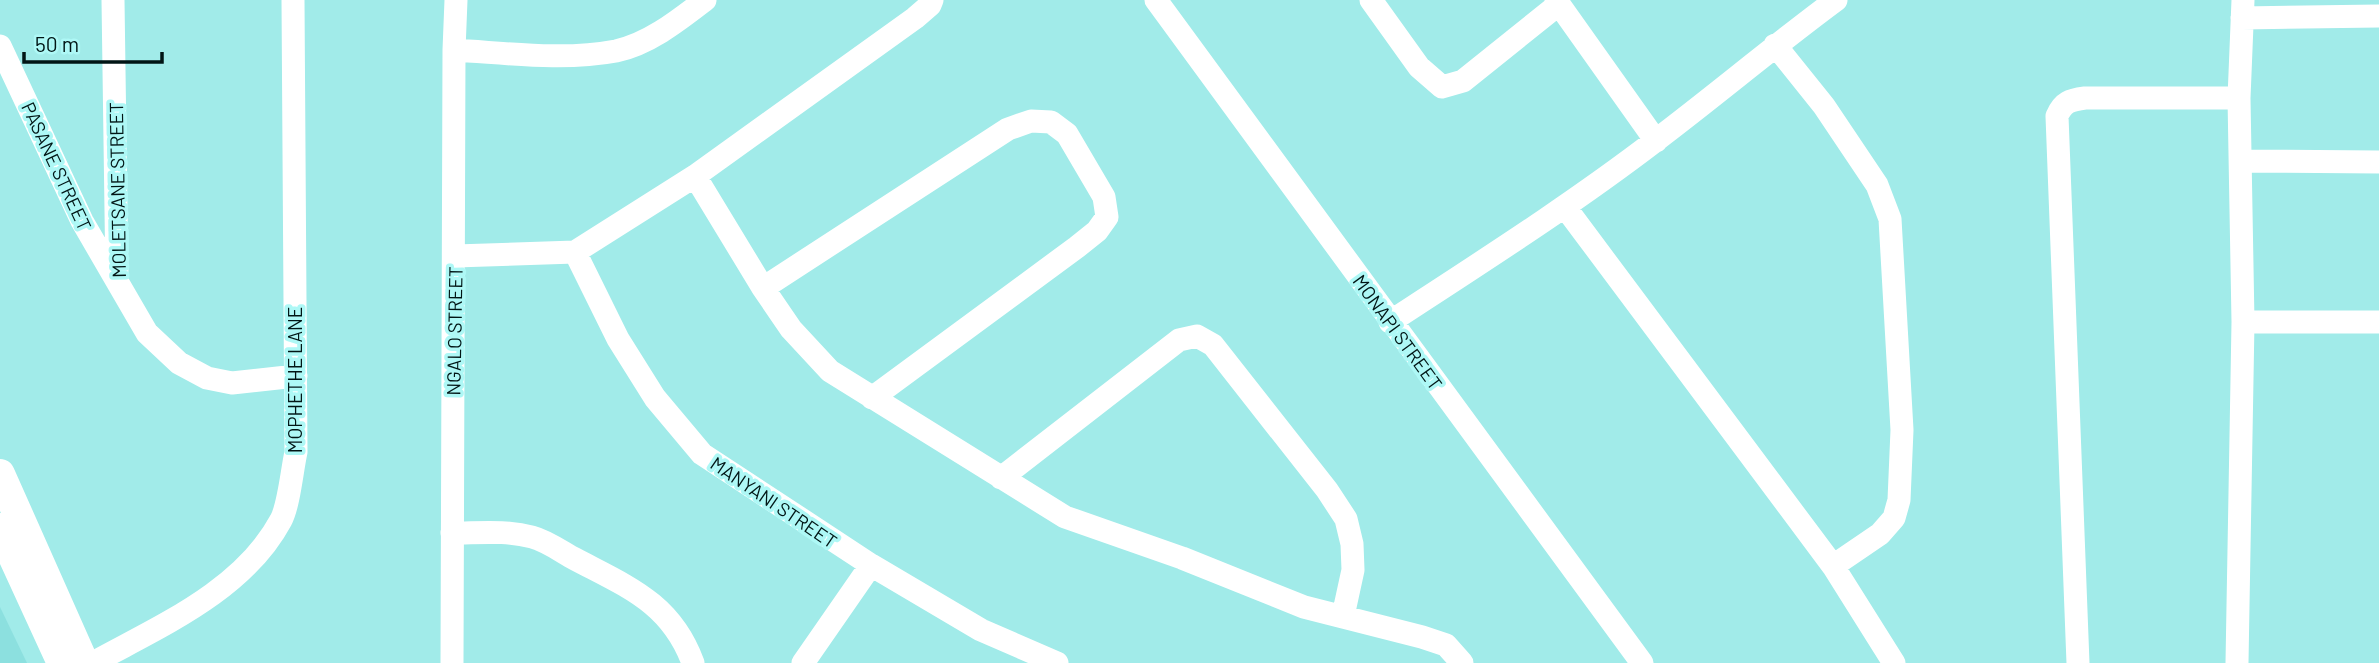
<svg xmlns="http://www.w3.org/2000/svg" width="2379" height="663" viewBox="0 0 2379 663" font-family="Barlow,sans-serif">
	<rect width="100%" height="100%" fill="#a1ebe9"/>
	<path fill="#8ce0df" d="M0 607 27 663H0Z"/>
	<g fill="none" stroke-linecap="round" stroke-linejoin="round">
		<path stroke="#fff" stroke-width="23" d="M113 0 117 280
			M1156 0 1642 663
			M1371 0 1419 67 1442 87 1463 81 1559 4
			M1556 0 1656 141
			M2242 18 2379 16
			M1775 45 1824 106 1877 185 1890 219 1902 430 1899 500 1894 518 1880 534 1833 566
			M0 46 82 221 147 333 179 363 207 378 232 383 296 376
			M454 50C507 53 563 61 616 51 649 44 679 20 705 0
			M2241 161 2379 162
			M695 176 763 288 791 329 830 371 1065 517 1182 558 1304 607 1422 637 1446 645 1462 663
			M1565 207 1833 566 1894 663
			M575 252 618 339 655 398 702 454 871 565 981 630 1057 663
			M455 256 575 252 695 176 915 18 930 5 932 0
			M763 288 1008 129 1031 121 1051 122 1067 134 1104 197 1107 217 1097 231 1077 247 872 398
			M1390 322C1480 263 1570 206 1655 141 1716 95 1775 45 1836 0
			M2243 322H2379
			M1001 478 1179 340 1197 336 1213 345 1327 490 1346 519 1352 544 1353 570 1343 616
			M452 533C479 533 506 530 532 537 547 541 562 552 575 559 628 587 671 603 693 663
			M93 663C160 626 243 591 281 520 289 505 292 470 296 452L293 0
			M452 663 454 50 456 0
			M803 663 871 565
			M2078 663 2057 116C2063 102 2070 100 2085 98H2239
			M2237 663 2243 322 2239 98 2243 0"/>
		<path stroke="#fff" stroke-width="30" d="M0 474 84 663
			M0 528 62 663"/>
	</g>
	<g text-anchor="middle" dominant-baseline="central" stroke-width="7" stroke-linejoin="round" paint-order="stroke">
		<g font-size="19" fill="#011515" stroke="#aef8f6">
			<text transform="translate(57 166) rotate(65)">PASANE STREET</text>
			<text transform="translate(117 190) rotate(-91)">MOLETSANE STREET</text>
			<text transform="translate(454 331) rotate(-89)">NGALO STREET</text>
			<text transform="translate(1398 332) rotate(54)">MONAPI STREET</text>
			<text transform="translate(294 380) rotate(-90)">MOPHETHE LANE</text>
			<text transform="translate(774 502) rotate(34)">MANYANI STREET</text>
		</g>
	</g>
	<path d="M24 52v10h138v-10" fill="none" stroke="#011515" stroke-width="3.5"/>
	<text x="35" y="52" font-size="21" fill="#011515" stroke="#aef8f6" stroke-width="5" paint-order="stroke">50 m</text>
</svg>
